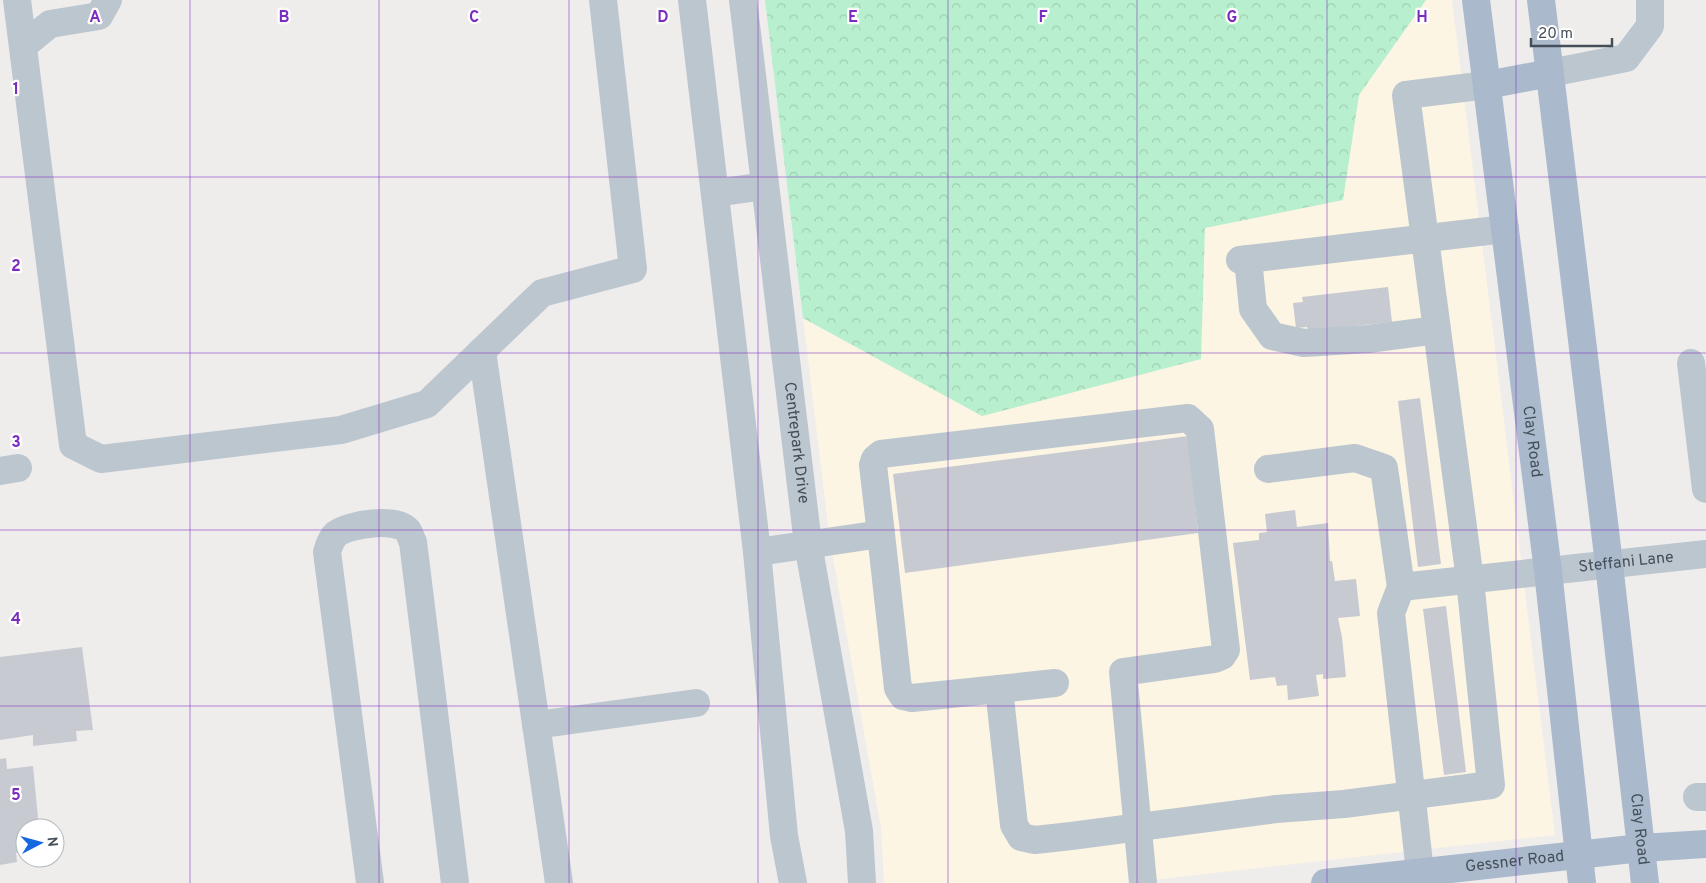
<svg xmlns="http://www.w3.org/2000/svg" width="1706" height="883" viewBox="0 0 1706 883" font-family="Overpass,sans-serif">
	<defs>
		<pattern id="forest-crowns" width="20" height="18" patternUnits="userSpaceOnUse" patternTransform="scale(1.25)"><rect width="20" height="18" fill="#b8efce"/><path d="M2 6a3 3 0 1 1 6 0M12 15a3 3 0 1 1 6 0" fill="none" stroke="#9fcfb3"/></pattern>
	</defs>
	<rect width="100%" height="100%" fill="#efecec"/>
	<path fill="#fcf5e3" d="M1426 0H1452L1555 835 1125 883H884L881 828 830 541 803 318 982 416 1205 228 1342 200 1359 95Z"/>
	<path fill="url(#forest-crowns)" d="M765 0H1426L1359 95 1343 200 1205 228 1201 359 982 416 803 318Z"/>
	<path fill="#c8cad2" d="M1388 287 1392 322 1308 331 1307 327 1296 328 1293 303 1303 302 1302 297Z
		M1420 398 1441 564 1418 567 1398 401Z
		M1188 436 1198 533 905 573 893 474Z
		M1295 510 1297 527 1328 523 1330 561H1332L1335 581 1356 579 1360 616 1338 618 1342 637 1346 677 1323 679V674L1316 675 1319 696 1288 700 1287 685 1277 686 1275 677 1250 680 1233 543 1259 540V533L1267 532 1265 514Z
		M1446 606 1466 772 1444 775 1423 609Z
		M82 647 93 730 76 731 77 741 33 746V735L0 740V657Z
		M6 758 7 769 33 766 39 828H25V852L16 853 17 862 0 865V759Z"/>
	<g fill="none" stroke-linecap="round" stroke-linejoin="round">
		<g stroke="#bcc6cf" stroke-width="28">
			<path d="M17 0 73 445 101 459 341 430 427 404 542 293 633 269 603 0"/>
			<path d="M692 0 757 552 784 836 793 883"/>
			<path id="s1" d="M743 0 808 544 859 831 862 883"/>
			<path d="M23 46 50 24 99 16 108 0"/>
			<path d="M1550 73 1626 58 1650 26V0"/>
			<path d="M715 193 765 186"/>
			<path d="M1248 259 1253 309 1272 336 1304 343 1368 339 1437 330"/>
			<path d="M1240 260 1505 229"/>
			<path d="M482 351 559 883"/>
			<path d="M1691 363 1706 489"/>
			<path d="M1268 469 1355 458 1384 468 1401 587"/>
			<path d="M0 471 18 468"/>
			<path d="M881 534 898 688 903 696 912 698 999 689 1014 825 1021 837 1035 840 1071 836 1276 809 1344 804 1491 785 1470 580 1406 95 1487 85"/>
			<path d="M757 552 881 534 873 465 875 459 881 454 1188 418 1200 429 1226 650 1222 656 1215 659 1123 672 1143 883"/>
			<path d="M999 689 1055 683"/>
			<path d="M536 725 696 703"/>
			<path d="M1697 797H1706"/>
			<path id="s2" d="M1420 872 1391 613 1401 587 1706 554"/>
			<path d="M370 883 327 552C329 545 331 539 336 534 349 524 397 517 408 531 410 534 411 539 413 542L455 883"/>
		</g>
		<g stroke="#aabacc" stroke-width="28">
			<path id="s3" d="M1476 0 1548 571 1582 883"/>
			<path id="s4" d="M1541 0 1609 564 1645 883"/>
			<path d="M1487 85 1550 73"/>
			<path id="s5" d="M1325 883 1641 848 1706 844"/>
		</g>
	</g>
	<path fill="none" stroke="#7b2cbf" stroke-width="1" stroke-opacity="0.55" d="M190 0V883M379 0V883M569 0V883M758 0V883M948 0V883M1137 0V883M1327 0V883M1516 0V883M0 177H1706M0 353H1706M0 530H1706M0 706H1706"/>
	<g text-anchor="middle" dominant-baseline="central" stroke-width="4.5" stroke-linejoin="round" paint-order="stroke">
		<g font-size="16" fill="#444f59" stroke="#fff">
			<text stroke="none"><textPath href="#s3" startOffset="445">Clay Road</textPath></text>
			<text stroke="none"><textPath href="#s1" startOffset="446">Centrepark Drive</textPath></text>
			<text stroke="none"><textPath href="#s2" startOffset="515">Steffani Lane</textPath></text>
			<text stroke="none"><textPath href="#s4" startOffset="835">Clay Road</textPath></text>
			<text stroke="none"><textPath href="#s5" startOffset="191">Gessner Road</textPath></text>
		</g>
	</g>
	<g font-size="16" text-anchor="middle" font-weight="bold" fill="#7b2cbf" stroke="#fff" stroke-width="4.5" stroke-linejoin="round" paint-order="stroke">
		<text x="95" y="22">A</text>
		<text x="284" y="22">B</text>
		<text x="474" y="22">C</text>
		<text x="663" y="22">D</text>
		<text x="853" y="22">E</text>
		<text x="1043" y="22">F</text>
		<text x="1232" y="22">G</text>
		<text x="1422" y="22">H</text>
		<text x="16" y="94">1</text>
		<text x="16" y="271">2</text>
		<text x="16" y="447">3</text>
		<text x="16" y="624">4</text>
		<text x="16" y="800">5</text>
	</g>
	<g transform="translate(40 843) rotate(84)"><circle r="24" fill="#ffffff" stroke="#b4b9bd"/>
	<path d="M0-4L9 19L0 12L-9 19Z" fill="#1568df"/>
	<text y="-8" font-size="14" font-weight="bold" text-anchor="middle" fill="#444f59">N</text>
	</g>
	<path d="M1531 38v8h81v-8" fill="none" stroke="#444f59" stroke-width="2.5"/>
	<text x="1538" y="38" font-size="15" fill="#444f59" stroke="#ffffff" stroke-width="4" paint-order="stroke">20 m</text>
</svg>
